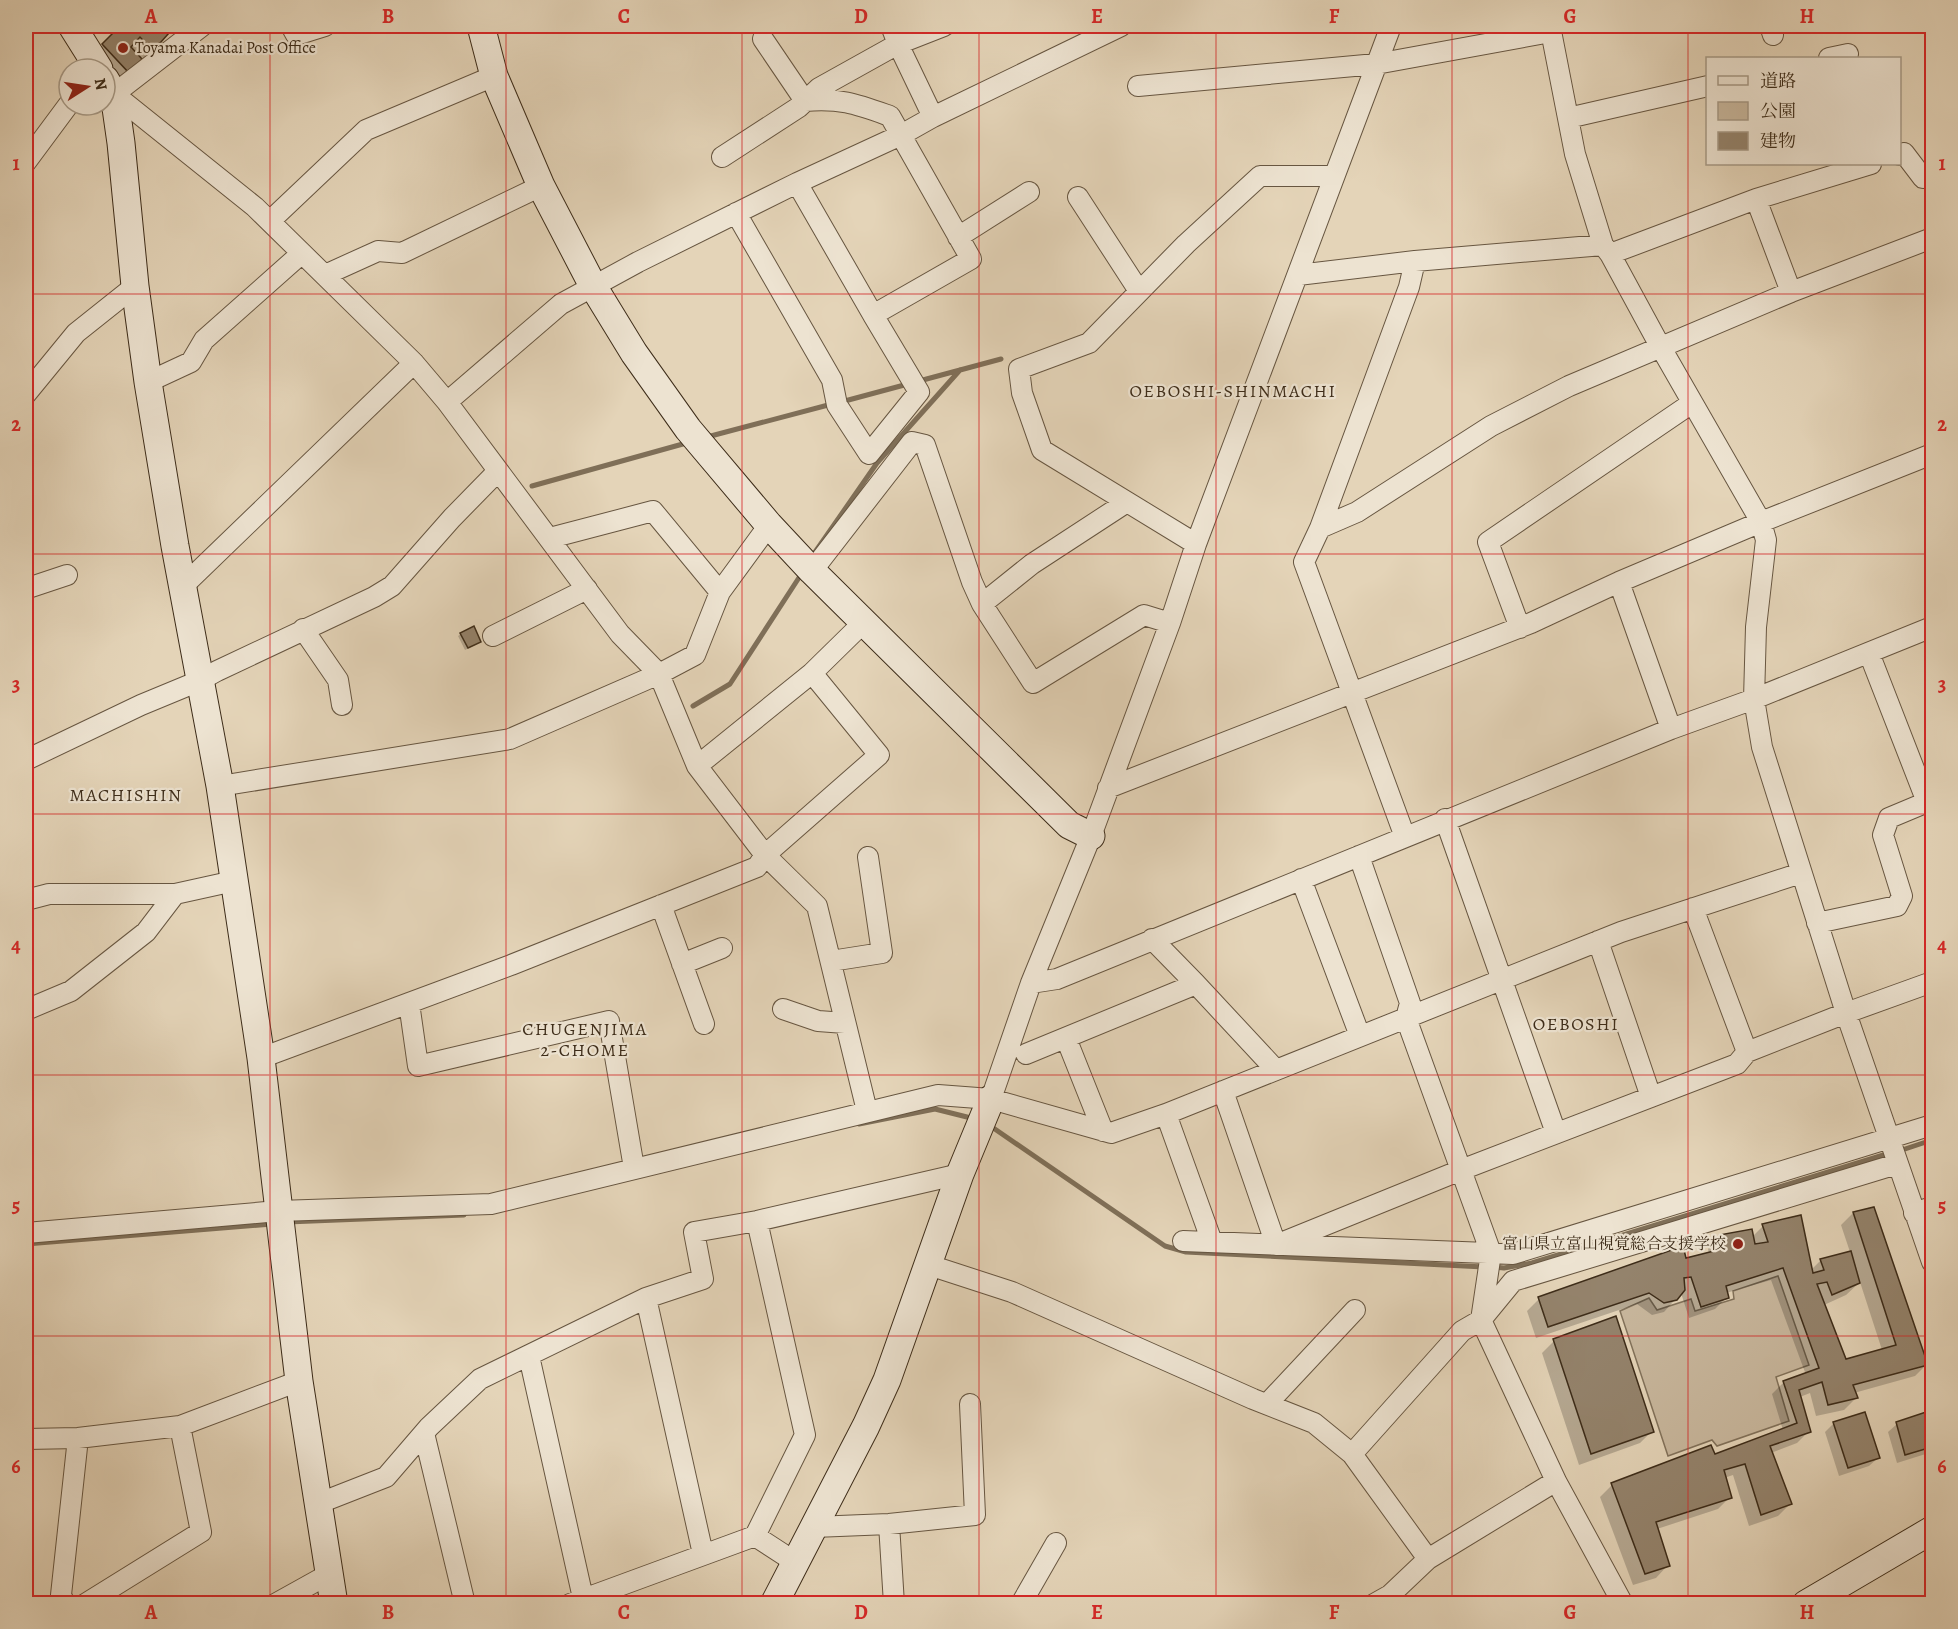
<svg xmlns="http://www.w3.org/2000/svg" width="1958" height="1629" viewBox="0 0 1958 1629" font-family="Alegreya,'Noto Serif JP',serif">
	<rect width="100%" height="100%" fill="#e4d4b8"/>
	<filter id="stains"><feTurbulence type="fractalNoise" baseFrequency=".00333" numOctaves="4"/><feColorMatrix values="0 0 0 0 .2 0 0 0 0 .09 0 0 0 0 .02 0 0 0 .5 -.17"/></filter>
	<radialGradient id="worn" r=".72"><stop offset=".6" stop-color="#630" stop-opacity="0"/><stop offset="1" stop-color="#630" stop-opacity=".3"/></radialGradient>
	<path fill="#c8b79d" stroke="#82725b" stroke-width="1.5" d="M1778 1276 1809 1365 1776 1377 1789 1421 1717 1446 1712 1440 1668 1456 1620 1311 1649 1298 1657 1310 1691 1299 1695 1311 1734 1299 1733 1291Z"/>
	<path fill="#0003" fill-rule="evenodd" d="M122 26H160L167 33 143 59 142 57 121 82 94 54Z
		M461 634 477 644 465 650 458 636Z
		M1853 1213 1927 1364 1915 1376 1854 1393 1856 1398 1844 1410 1816 1416 1810 1393 1800 1397 1809 1431 1797 1443 1771 1453 1790 1504 1778 1516 1749 1526 1733 1475 1724 1478 1730 1497 1718 1509 1657 1529 1668 1565 1656 1578 1633 1585 1600 1497 1612 1485 1714 1456 1783 1430 1772 1394 1784 1382 1806 1375 1771 1280 1726 1293 1727 1297 1715 1309 1689 1318 1681 1293 1664 1312 1652 1315 1637 1304 1536 1338 1527 1311 1539 1299 1709 1254 1708 1249 1720 1237H1752L1763 1226 1811 1270 1821 1260 1850 1252 1841 1225ZM1860 1282 1882 1350 1845 1361 1824 1305 1846 1295Z
		M1554 1341 1652 1431 1640 1443 1579 1465 1542 1353Z
		M1932 1412V1452L1897 1463 1888 1432 1897 1424Z
		M1834 1423 1878 1458 1869 1466 1839 1476 1825 1432Z"/>
	<g fill="none" stroke-linecap="round" stroke-linejoin="round">
		<path stroke="#7f6f58" stroke-width="5" d="M841 402 1001 359
			M707 437 832 404
			M532 486 690 442
			M813 555 877 463 960 370
			M693 706 730 684 802 573
			M859 1124 935 1109 975 1119
			M989 1125 1165 1246 1186 1252 1484 1267
			M1899 1151 1932 1140
			M287 1222 464 1215
			M26 1244 272 1224
			M1493 1267 1504 1268 1532 1263 1890 1153"/>
	</g>
	<path fill="#94836c" stroke="#3d2c19" stroke-width="1.5" d="M120 26H162L169 33 153 51 140 37 131 47 142 59 130 74 102 44Z
		M474 626 481 642 468 648 460 633Z
		M1874 1207 1928 1365 1853 1385 1858 1398 1828 1405 1822 1382 1799 1390 1811 1432 1770 1446 1792 1504 1761 1515 1745 1464 1724 1470 1732 1498 1656 1522 1670 1566 1645 1574 1611 1483 1711 1445 1715 1454 1797 1423 1783 1381 1819 1368 1783 1268 1726 1286 1729 1298 1701 1307 1691 1277 1684 1278 1685 1290 1677 1300 1664 1303 1649 1293 1548 1327 1538 1297 1683 1246 1686 1258 1722 1249 1719 1235 1752 1229 1755 1244 1768 1242 1762 1224 1801 1215 1813 1273 1824 1270 1820 1259 1851 1251 1860 1283 1832 1295 1827 1282 1817 1284 1846 1359 1896 1345 1853 1212Z
		M1616 1316 1654 1432 1591 1454 1553 1339Z
		M1932 1410V1447L1905 1455 1896 1422Z
		M1865 1412 1880 1458 1848 1468 1833 1422Z"/>
	<g fill="none" stroke-linecap="round" stroke-linejoin="round">
		<defs>
			<path id="street" d="M202 26 114 94 255 207 414 363 447 402 620 634 659 674 510 739 220 786
				M291 26 296 35 325 26
				M891 26 898 44 933 117
				M1550 26 1575 154 1603 245 1610 254 1660 346 1761 522 1766 540 1756 627 1754 699 1762 747 1846 1013 1932 1262
				M1770 26 1773 35
				M763 39 805 101C841 98 856 104 890 116L971 259 873 315 797 183
				M1829 58 1848 54
				M1138 86 1376 64 1551 32
				M1568 118 1708 86
				M1900 155 1904 153 1923 178 1932 172
				M722 157 799 107 819 88 898 44 944 26
				M26 162 69 104
				M1078 197 1139 291
				M1756 199 1871 164
				M736 213 832 380 837 405 869 454 919 392 873 315
				M270 221 366 130 494 76
				M958 237 1029 192
				M1610 254 1756 199 1791 292
				M325 275 378 251 402 253 541 186
				M1298 275 1415 261 1603 245
				M148 382 191 362 204 340 302 253
				M26 394 76 333 135 286
				M447 402 561 304 638 262 797 183 901 135 933 117 1121 26
				M1127 502 1032 564 982 604 1033 683 1144 615 1170 623
				M1320 528 1357 512 1491 426 1569 386 1791 292 1932 238
				M550 538 653 511 720 592 695 655 659 674 697 766 765 855 817 906 867 1111
				M1196 544 1042 450 1022 393 1019 369 1089 343 1186 244 1260 176H1333
				M812 571 912 442 925 445 972 582 982 604
				M1619 582 1671 729
				M26 583 28 588 67 575
				M182 587 414 363
				M720 592 769 525
				M1520 628 1488 542 1692 403
				M303 629 338 680 342 705
				M493 636 587 589
				M1869 653 1927 802
				M812 673 864 622
				M26 760 141 705 199 681 217 671 374 597 392 586 452 518 498 471
				M1108 788 1531 623 1619 582 1761 522 1932 454
				M1445 819 1556 1133
				M1405 837 1304 562 1320 528 1409 287 1415 261
				M1359 856 1410 1003 1406 1018 1491 1253 1481 1320 1556 1481
				M1301 879 1360 1036
				M26 900 49 894H175
				M661 905 704 1024
				M1693 908 1747 1052
				M1817 923 1897 906 1902 896 1883 835 1889 818 1932 800
				M1598 941 1651 1097
				M831 961 882 953 868 857
				M682 964 722 948
				M1031 983 1057 979 1671 729 1754 699 1932 627
				M1196 984 1276 1070
				M409 1003 418 1066 609 1021 634 1168
				M783 1009 818 1021 845 1023
				M26 1010 71 991 146 932 175 894 234 881
				M1066 1038 1103 1131
				M1026 1054 1196 984 1152 939
				M261 1058 511 965 757 867 765 855 879 755 812 673 697 766
				M1223 1091 1276 1245 1461 1170 1737 1064 1747 1052 1846 1013 1932 982
				M991 1099 1031 983 1091 836 1170 623 1196 544 1391 26
				M1166 1114 1212 1242
				M1914 1213 1932 1207
				M26 1233 278 1211 491 1204 938 1095 991 1099 1111 1133 1166 1114 1621 932 1801 873
				M1183 1241 1513 1254 1932 1125
				M929 1265 1012 1292 1253 1399 1314 1423 1352 1454 1428 1559
				M646 1298 703 1554
				M529 1356 583 1598
				M1267 1404 1355 1310
				M424 1433 465 1604
				M26 1439 78 1438 180 1426 299 1381
				M1352 1454 1462 1331 1481 1320 1513 1281 1897 1164
				M317 1504 386 1477 429 1427 480 1379 646 1298 703 1279 694 1232 757 1221 960 1174
				M889 1524 894 1604
				M814 1527 889 1524 975 1515 970 1404
				M755 1536 805 1435 757 1221
				M65 1604 61 1595 78 1438
				M85 1604 201 1532 180 1426
				M275 1604 329 1574
				M570 1604 755 1536 795 1562
				M1021 1604 1056 1543
				M1374 1604 1390 1595 1428 1559 1556 1481 1623 1604"/>
			<path id="secondary" d="M72 26 99 69
				M481 26 494 76 541 186 593 286 634 353 688 429 769 525 812 571 1069 825 1091 836
				M105 79 114 94 121 143 135 286 148 382 175 546 220 786 261 1058 299 1381 334 1604
				M774 1604 866 1426 887 1380 960 1174 991 1099
				M1806 1604 1932 1530"/>
		</defs>
		<use href="#street" stroke="#675641" stroke-width="22"/>
		<use href="#secondary" stroke="#3d2c19" stroke-width="29"/>
		<use href="#street" stroke="#ede3d1" stroke-width="20"/>
		<use href="#secondary" stroke="#ede3d1" stroke-width="27"/>
	</g>
	<path fill="none" stroke="#d62828" stroke-width="1.5" stroke-opacity="0.55" d="M270 26V1604M506 26V1604M742 26V1604M979 26V1604M1216 26V1604M1452 26V1604M1688 26V1604M26 294H1932M26 554H1932M26 814H1932M26 1075H1932M26 1336H1932"/>
	<g fill="#8f2418" stroke="#ede3d1" stroke-width="2">
		<circle cx="123" cy="48" r="6"/>
		<circle cx="1738" cy="1244" r="6"/>
	</g>
	<g text-anchor="middle" dominant-baseline="central" stroke-width="4.5" stroke-linejoin="round" paint-order="stroke">
		<g font-size="16" fill="#3d2c19" stroke="#ede3d1" text-anchor="start">
			<text x="135" y="48">Toyama Kanadai Post Office</text>
			<text x="1726" y="1244" text-anchor="end">富山県立富山視覚総合支援学校</text>
		</g>
		<g font-size="18" letter-spacing="1.5" fill="#3d2c19" stroke="#ede3d1">
			<text x="1233" y="391">OEBOSHI-SHINMACHI</text>
			<text x="126" y="795">MACHISHIN</text>
			<text x="1576" y="1024">OEBOSHI</text>
			<text x="585" y="1029">CHUGENJIMA<tspan x="585" dy="21">2-CHOME</tspan></text>
		</g>
	</g>
	<rect width="1958" height="1629" fill="none" stroke="#e4d4b8" stroke-width="66"/>
	<rect x="1706" y="57" width="195" height="108" fill="#ede3d1" stroke="#a79a87" stroke-width="1.5"/>
	<rect x="1718" y="76" width="30" height="9" fill="#ede3d1" stroke="#a79a87" stroke-width="1.5"/>
	<text x="1760" y="87" font-size="18" fill="#3d2c19">道路</text>
	<rect x="1718" y="102" width="30" height="18" fill="#c8b79d" stroke="#a79a87" stroke-width="1.5"/>
	<text x="1760" y="117" font-size="18" fill="#3d2c19">公園</text>
	<rect x="1718" y="132" width="30" height="18" fill="#94836c" stroke="#a79a87" stroke-width="1.5"/>
	<text x="1760" y="147" font-size="18" fill="#3d2c19">建物</text>
	<g transform="translate(87 87) rotate(78)"><circle r="28" fill="#ede3d1" stroke="#a79a87" stroke-width="1.5"/>
	<path d="M0-4.5L10 22L0 15L-10 22Z" fill="#8f2418"/>
	<text y="-9" font-size="16" font-weight="bold" text-anchor="middle" fill="#3d2c19">N</text>
	</g>
	<rect x="33" y="33" width="1892" height="1563" fill="none" stroke="#d62828" stroke-width="2"/>
	<g font-size="20" text-anchor="middle" font-weight="bold" fill="#d62828">
		<text x="151" y="23">A</text>
		<text x="388" y="23">B</text>
		<text x="624" y="23">C</text>
		<text x="861" y="23">D</text>
		<text x="1097" y="23">E</text>
		<text x="1334" y="23">F</text>
		<text x="1570" y="23">G</text>
		<text x="1807" y="23">H</text>
		<text x="16" y="170">1</text>
		<text x="1942" y="170">1</text>
		<text x="16" y="431">2</text>
		<text x="1942" y="431">2</text>
		<text x="16" y="691">3</text>
		<text x="1942" y="691">3</text>
		<text x="16" y="952">4</text>
		<text x="1942" y="952">4</text>
		<text x="16" y="1212">5</text>
		<text x="1942" y="1212">5</text>
		<text x="16" y="1473">6</text>
		<text x="1942" y="1473">6</text>
		<text x="151" y="1619">A</text>
		<text x="388" y="1619">B</text>
		<text x="624" y="1619">C</text>
		<text x="861" y="1619">D</text>
		<text x="1097" y="1619">E</text>
		<text x="1334" y="1619">F</text>
		<text x="1570" y="1619">G</text>
		<text x="1807" y="1619">H</text>
	</g>
	<rect width="100%" height="100%" filter="url(#stains)"/>
	<rect width="100%" height="100%" fill="url(#worn)"/>
</svg>
